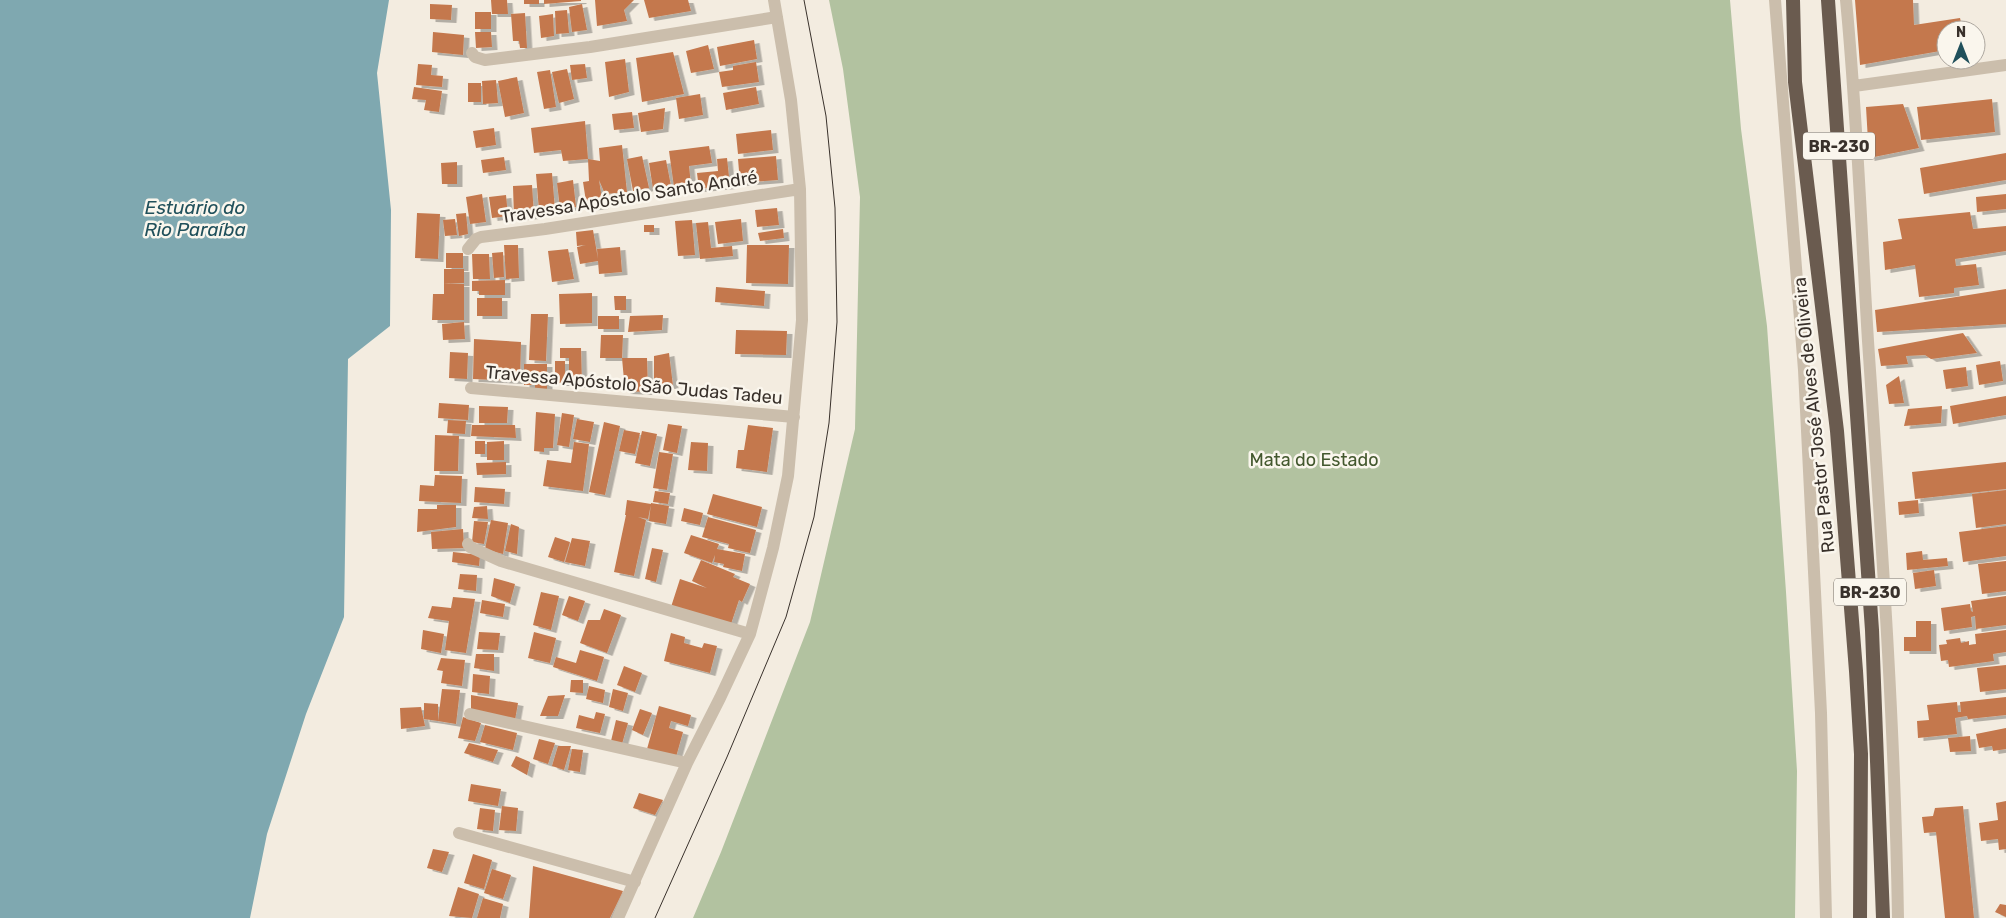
<svg xmlns="http://www.w3.org/2000/svg" width="2006" height="918" viewBox="0 0 2006 918" font-family="Rubik,sans-serif">
	<defs>
		<filter id="shadow"><feDropShadow dx="5.5" dy="3" stdDeviation="0" flood-color="#0004"/></filter>
	</defs>
	<rect width="100%" height="100%" fill="#f3ece0"/>
	<path fill="#b2c2a0" d="M829 0H1730L1741 129 1767 326 1786 592 1797 771 1795 918H693L721 852 810 622 855 429 860 197 843 69Z"/>
	<path fill="#7fa8b0" d="M0 0H389L377 73 391 210 390 326 348 359 344 617 306 714 267 834 250 918H0Z"/>
	<path fill="#c4784d" filter="url(#shadow)" d="M491 0H507L508 14H492Z
		M524 0H539V4H524Z
		M544 0H581V1L544 4Z
		M595 0H634L624 10 627 21 597 26Z
		M644 0H688L691 11 649 18Z
		M1855 0H1913L1914 25 1960 18 1963 30H1946V50L1860 65Z
		M430 4 452 5 451 20 430 19Z
		M582 4 587 30 572 32 569 7Z
		M567 10 569 33 556 34 555 11Z
		M475 12H491V29H475Z
		M525 13 527 48H520L519 41H513L511 14Z
		M553 14 554 36 541 38 539 16Z
		M433 32 464 35 463 55 432 52Z
		M475 32H491L492 47 476 48Z
		M754 40 757 59 720 66 717 47Z
		M708 45 714 69 691 73 686 51Z
		M673 52 684 94 642 102 636 58Z
		M625 59 629 92 609 97 605 62Z
		M756 62 759 82 722 87 719 72 733 70V66Z
		M418 64 432 65 431 75 443 76 442 87 416 85Z
		M585 64 587 78 572 80 570 65Z
		M567 69 574 99 559 103 552 72Z
		M550 70 556 107 544 109 537 72Z
		M517 77 524 113 505 117 498 81Z
		M496 80 498 103 483 104 482 81Z
		M468 83H481V102H468Z
		M414 87 442 91 439 112 424 110 426 100 412 99Z
		M756 87 759 104 726 110 723 93Z
		M700 94 703 115 679 119 676 98Z
		M1992 99 1995 132 1921 140 1917 107Z
		M1903 104 1919 148 1869 158 1866 107Z
		M665 108 663 129 641 132 638 113Z
		M632 112 634 128 614 130 612 114Z
		M585 121 588 159 563 161 561 150 534 153 531 128Z
		M494 128 496 145 476 148 473 131Z
		M771 130 773 150 738 154 736 134Z
		M622 145 627 192 605 194 599 180 603 206 587 208 583 182 589 181 588 159 600 161 599 148Z
		M709 146 712 163 689 166 691 185 674 187 669 151Z
		M2006 153V180L1924 194 1920 168Z
		M642 156 649 188 633 191 627 159Z
		M776 156 778 180 740 183 738 159Z
		M504 157 506 170 483 173 481 160Z
		M727 158 730 186 699 189 697 173 718 171 717 159Z
		M666 160 671 186 653 189 649 163Z
		M457 162V184H442L441 163Z
		M552 173 555 210 539 211 536 174Z
		M573 180 576 207 560 209 557 183Z
		M532 185 534 216 514 218 513 186Z
		M482 194 486 222 470 224 466 197Z
		M2006 194V209L1977 212 1976 197Z
		M506 195 508 216 492 218 489 197Z
		M777 208 779 225 757 227 755 210Z
		M1970 212 1973 229 2006 226V251L1955 259 1956 266 1976 264 1979 285 1954 288V293L1919 297 1915 265 1885 270 1883 242 1902 239 1898 219Z
		M417 213 440 214 438 259 415 258Z
		M466 213 468 234 459 236 456 214Z
		M455 219 457 235 445 236 443 220Z
		M741 219 743 241 718 244 715 222Z
		M692 220 695 255 678 256 675 221Z
		M708 222 711 248 732 246 733 256 700 259 696 223Z
		M644 225H654V232H644Z
		M783 229 784 238 760 241 758 233Z
		M593 230 598 259 597 249 620 247 622 272 599 274 598 261 580 264 577 247 586 245 577 246 576 232Z
		M504 245H518L519 278 506 279Z
		M747 245H789L788 284 746 283Z
		M568 249 574 279 552 282 548 251Z
		M503 252 504 277 494 278 492 253Z
		M446 253H463V268H446Z
		M472 254H489L490 279H473Z
		M444 269H464V283H444Z
		M505 280V295H479V291H472V281Z
		M444 283 464 284V320H432L433 294H444Z
		M716 287 765 291 764 306 715 302Z
		M2006 289V324L1877 332 1875 310Z
		M592 293V323L560 324 559 294Z
		M614 296H626V310H615Z
		M477 298H502V316H477Z
		M531 314H548L546 361 529 360Z
		M663 315 662 330 628 332 630 316Z
		M598 316H619V329H598Z
		M464 322 465 339 443 340 442 324Z
		M736 330 787 331 786 355 735 354Z
		M1963 333 1977 353 1931 359 1925 355 1906 356 1908 364 1881 366 1878 349Z
		M601 335H623L622 358H600Z
		M474 339 521 342 520 381 473 379Z
		M560 348H581L582 385H569V358H560Z
		M450 352 468 353 467 379 449 378Z
		M669 353 673 386 654 385V356Z
		M622 358H647L648 392 625 391Z
		M555 361H565V383H555Z
		M2000 361 2003 381 1979 385 1976 365Z
		M524 364H547V392H535V385H524Z
		M1966 367 1968 386 1946 389 1943 370Z
		M1899 376 1904 403 1889 404 1886 385Z
		M2006 396V415L1953 424 1950 406Z
		M439 403 469 405 468 420 438 418Z
		M479 406 508 407 507 423H479Z
		M1942 406 1941 423 1904 426 1908 409Z
		M536 412 555 414 553 448H544V452L534 451Z
		M562 413 574 415 569 447 557 445Z
		M577 419 594 422 590 442 573 439Z
		M448 420 466 421 465 434 447 433Z
		M604 422 620 426 605 495 589 492Z
		M668 424 682 426 677 453 663 450Z
		M472 425H515L516 438 471 436Z
		M748 425 773 428 767 472 736 468 738 450H744Z
		M624 430 640 433 635 454 619 451Z
		M642 431 657 434 650 466 635 463Z
		M435 435 459 436 458 471H434Z
		M475 441H485V454H475Z
		M504 441V460H487V442Z
		M574 442 589 444 583 491 543 486 547 460 571 463Z
		M691 442 708 443 707 471 688 470Z
		M659 452 673 454 667 490 653 488Z
		M506 462V474L477 475 476 463Z
		M2006 462V489L1915 499 1912 472Z
		M435 475 462 476 461 503 419 501 420 485 434 486Z
		M475 487 505 489 504 504 474 502Z
		M2006 490V524L1976 528 1972 494Z
		M655 491 670 493 668 504 653 502Z
		M713 494 762 507 757 527 707 514Z
		M627 500 651 504 648 519 638 517 646 520 634 576 614 572 626 515H625Z
		M1918 500 1919 513 1899 515 1898 502Z
		M651 503 669 506 666 524 649 521Z
		M437 505H456V527L417 532 418 509H437Z
		M487 506 488 519 472 518 474 507Z
		M684 508 703 513 700 525 681 521Z
		M708 517 756 530 750 553 728 548 729 544 702 537Z
		M491 520 508 523 503 554 485 549Z
		M474 521 488 522 484 544 472 542Z
		M511 524 519 527 517 554 505 551Z
		M2006 526V556L1963 562 1959 532Z
		M463 529 464 548 432 549 431 532Z
		M691 535 719 544 717 549 745 554 742 571 723 567 724 564 714 562 715 555 712 563 684 553Z
		M555 537 570 542 564 562 548 557Z
		M572 538 590 541 585 566 565 562Z
		M652 548 663 550 656 582 645 579Z
		M1922 551 1923 560 1947 558 1948 566 1907 570 1906 553Z
		M453 552 480 555 479 566 452 562Z
		M701 560 735 574 733 577 750 584 742 602 739 600 731 624 671 607 680 579 707 588 692 581Z
		M2006 561V591L1982 594 1978 564Z
		M1934 570 1936 586 1915 589 1913 573Z
		M460 574 477 575 476 591 458 589Z
		M494 578 515 584 510 603 491 596Z
		M541 592 559 596 551 630 533 625Z
		M569 596 585 601 578 621 562 615Z
		M2006 596V625L1976 629 1975 616 1971 617 1972 627 1944 631 1941 608 1970 604 1971 611 1973 612 1971 601Z
		M453 597 475 599 466 653 445 650 449 621 428 618 432 606 451 608Z
		M482 600 505 604 503 617 480 613Z
		M604 609 621 615 607 653 580 643 588 620H600Z
		M1916 621H1931V651H1904V637H1916Z
		M423 630 444 634 441 653 421 649Z
		M2006 630V652L1993 654 1994 661 1949 667 1948 660 1941 661 1939 645 1947 644 1946 640 1960 638 1961 643 1969 641V645L1976 644 1975 634Z
		M479 632 500 633 498 650 477 649Z
		M534 632 556 638 550 663 528 658Z
		M671 633 685 637 684 643 702 648 704 643 717 646 710 673 664 661Z
		M580 650 604 657 597 681 553 667 556 657 576 663Z
		M476 654H494V671L474 668Z
		M441 658 465 660 462 686 441 683 443 671 437 670Z
		M2006 665V689L1980 692 1977 668Z
		M624 666 642 673 635 692 617 685Z
		M473 674 490 676 489 694 472 692Z
		M571 680H583V693L570 692Z
		M589 686 605 690 603 703 586 699Z
		M442 689 460 690 456 724 438 721Z
		M613 689 628 693 623 711 609 707Z
		M471 695 518 703 515 720 471 709Z
		M565 695 558 716H540L548 696Z
		M2006 697V715L1968 719 1967 716 1955 718 1957 734 1918 738 1917 721 1929 720 1927 705 1957 702 1958 712H1961L1960 702Z
		M424 703 438 704V721L424 719Z
		M659 706 691 715 688 726 671 721 669 728 683 732 676 757 647 749Z
		M421 707 425 726 401 729 400 708Z
		M640 709 652 713 643 735 632 730Z
		M596 712 605 714 600 733 576 728 579 715 594 719Z
		M463 717 481 723 475 741 458 738Z
		M616 720 628 723 622 744 611 741Z
		M485 725 517 733 513 750 480 742Z
		M2006 728V749L1993 751 1992 746 1979 748 1976 734Z
		M1970 736 1971 751 1950 752 1948 738Z
		M539 739 555 743 548 764 533 759Z
		M469 743 498 750 493 762 464 753Z
		M558 746H571L564 770 552 766Z
		M572 749 583 750 580 772 568 770Z
		M516 756 530 762 527 775 511 766Z
		M471 784 501 789 498 806 468 801Z
		M639 793 663 800 655 815 633 808Z
		M2006 801V849L1999 850 1998 839 1981 841 1979 823 1998 820 1996 803Z
		M502 806 518 808 516 831 499 830Z
		M1963 806 1974 918H1945L1936 832 1924 833 1922 817 1933 816 1935 808Z
		M480 808 495 810 493 831 477 829Z
		M433 849 449 852 442 872 427 868Z
		M473 854 492 860 484 889 464 883Z
		M533 866 623 891 610 918H529Z
		M492 869 511 875 503 899 484 893Z
		M458 887 479 894 472 918 449 916Z
		M483 898 503 904 500 918H477Z
		M2000 904 2006 905V917L1995 912Z"/>
	<g fill="none" stroke-linecap="round" stroke-linejoin="round">
		<path stroke="#cbbeac" stroke-width="12" d="M1775 0 1804 370 1821 713 1826 918
			M1846 0C1857 114 1861 227 1868 341 1881 533 1895 726 1898 918
			M472 53 475 57 485 60 590 47 777 17
			M1854 86 2006 65
			M468 249 476 239 481 237 545 229 800 189
			M471 388 794 417
			M468 544 470 547 501 561 750 634
			M470 714 687 763
			M459 833 635 882
			M618 918 687 763 720 698 750 634 773 548 788 476 802 320 800 189 791 100 774 0"/>
		<path stroke="#6a5b4f" stroke-width="14" d="M1793 0 1795 82 1837 431 1856 671 1861 754 1860 918
			M1828 0 1872 630 1883 918"/>
		<path stroke="#39312b" stroke-width="1" d="M655 918 727 757 786 617 814 517 829 423 837 322 835 208 826 116 804 0"/>
	</g>
	<g text-anchor="middle" dominant-baseline="central" stroke-width="5" stroke-linejoin="round" paint-order="stroke">
		<g fill="#faf6ed" stroke="#736c65" stroke-width="1">
			<rect x="1803" y="132.5" width="72" height="27" rx="4"/>
			<rect x="1834" y="578.5" width="72" height="27" rx="4"/>
		</g>
		<g font-size="16" font-weight="bold" fill="#39312b">
			<text x="1839" y="146">BR-230</text>
			<text x="1870" y="592">BR-230</text>
		</g>
		<g font-size="18" fill="#39312b" stroke="#faf6ed">
			<text transform="translate(629 197) rotate(-9)">Travessa Apóstolo Santo André</text>
			<text transform="translate(634 385) rotate(5)">Travessa Apóstolo São Judas Tadeu</text>
			<text transform="translate(1814 415) rotate(-96)">Rua Pastor José Alves de Oliveira</text>
		</g>
		<g font-size="18" fill="#43582e" stroke="#faf6ed">
			<text x="1314" y="460">Mata do Estado</text>
		</g>
		<g font-size="19" font-style="italic" fill="#20505b" stroke="#faf6ed">
			<text x="195" y="207">Estuário do<tspan x="195" dy="22">Rio Paraíba</tspan></text>
		</g>
	</g>
	<g transform="translate(1961 45)"><circle r="24" fill="#faf6ed" stroke="#ada79f"/>
	<path d="M0-4L9 19L0 12L-9 19Z" fill="#20505b"/>
	<text y="-8" font-size="14" font-weight="bold" text-anchor="middle" fill="#39312b">N</text>
	</g>
</svg>
